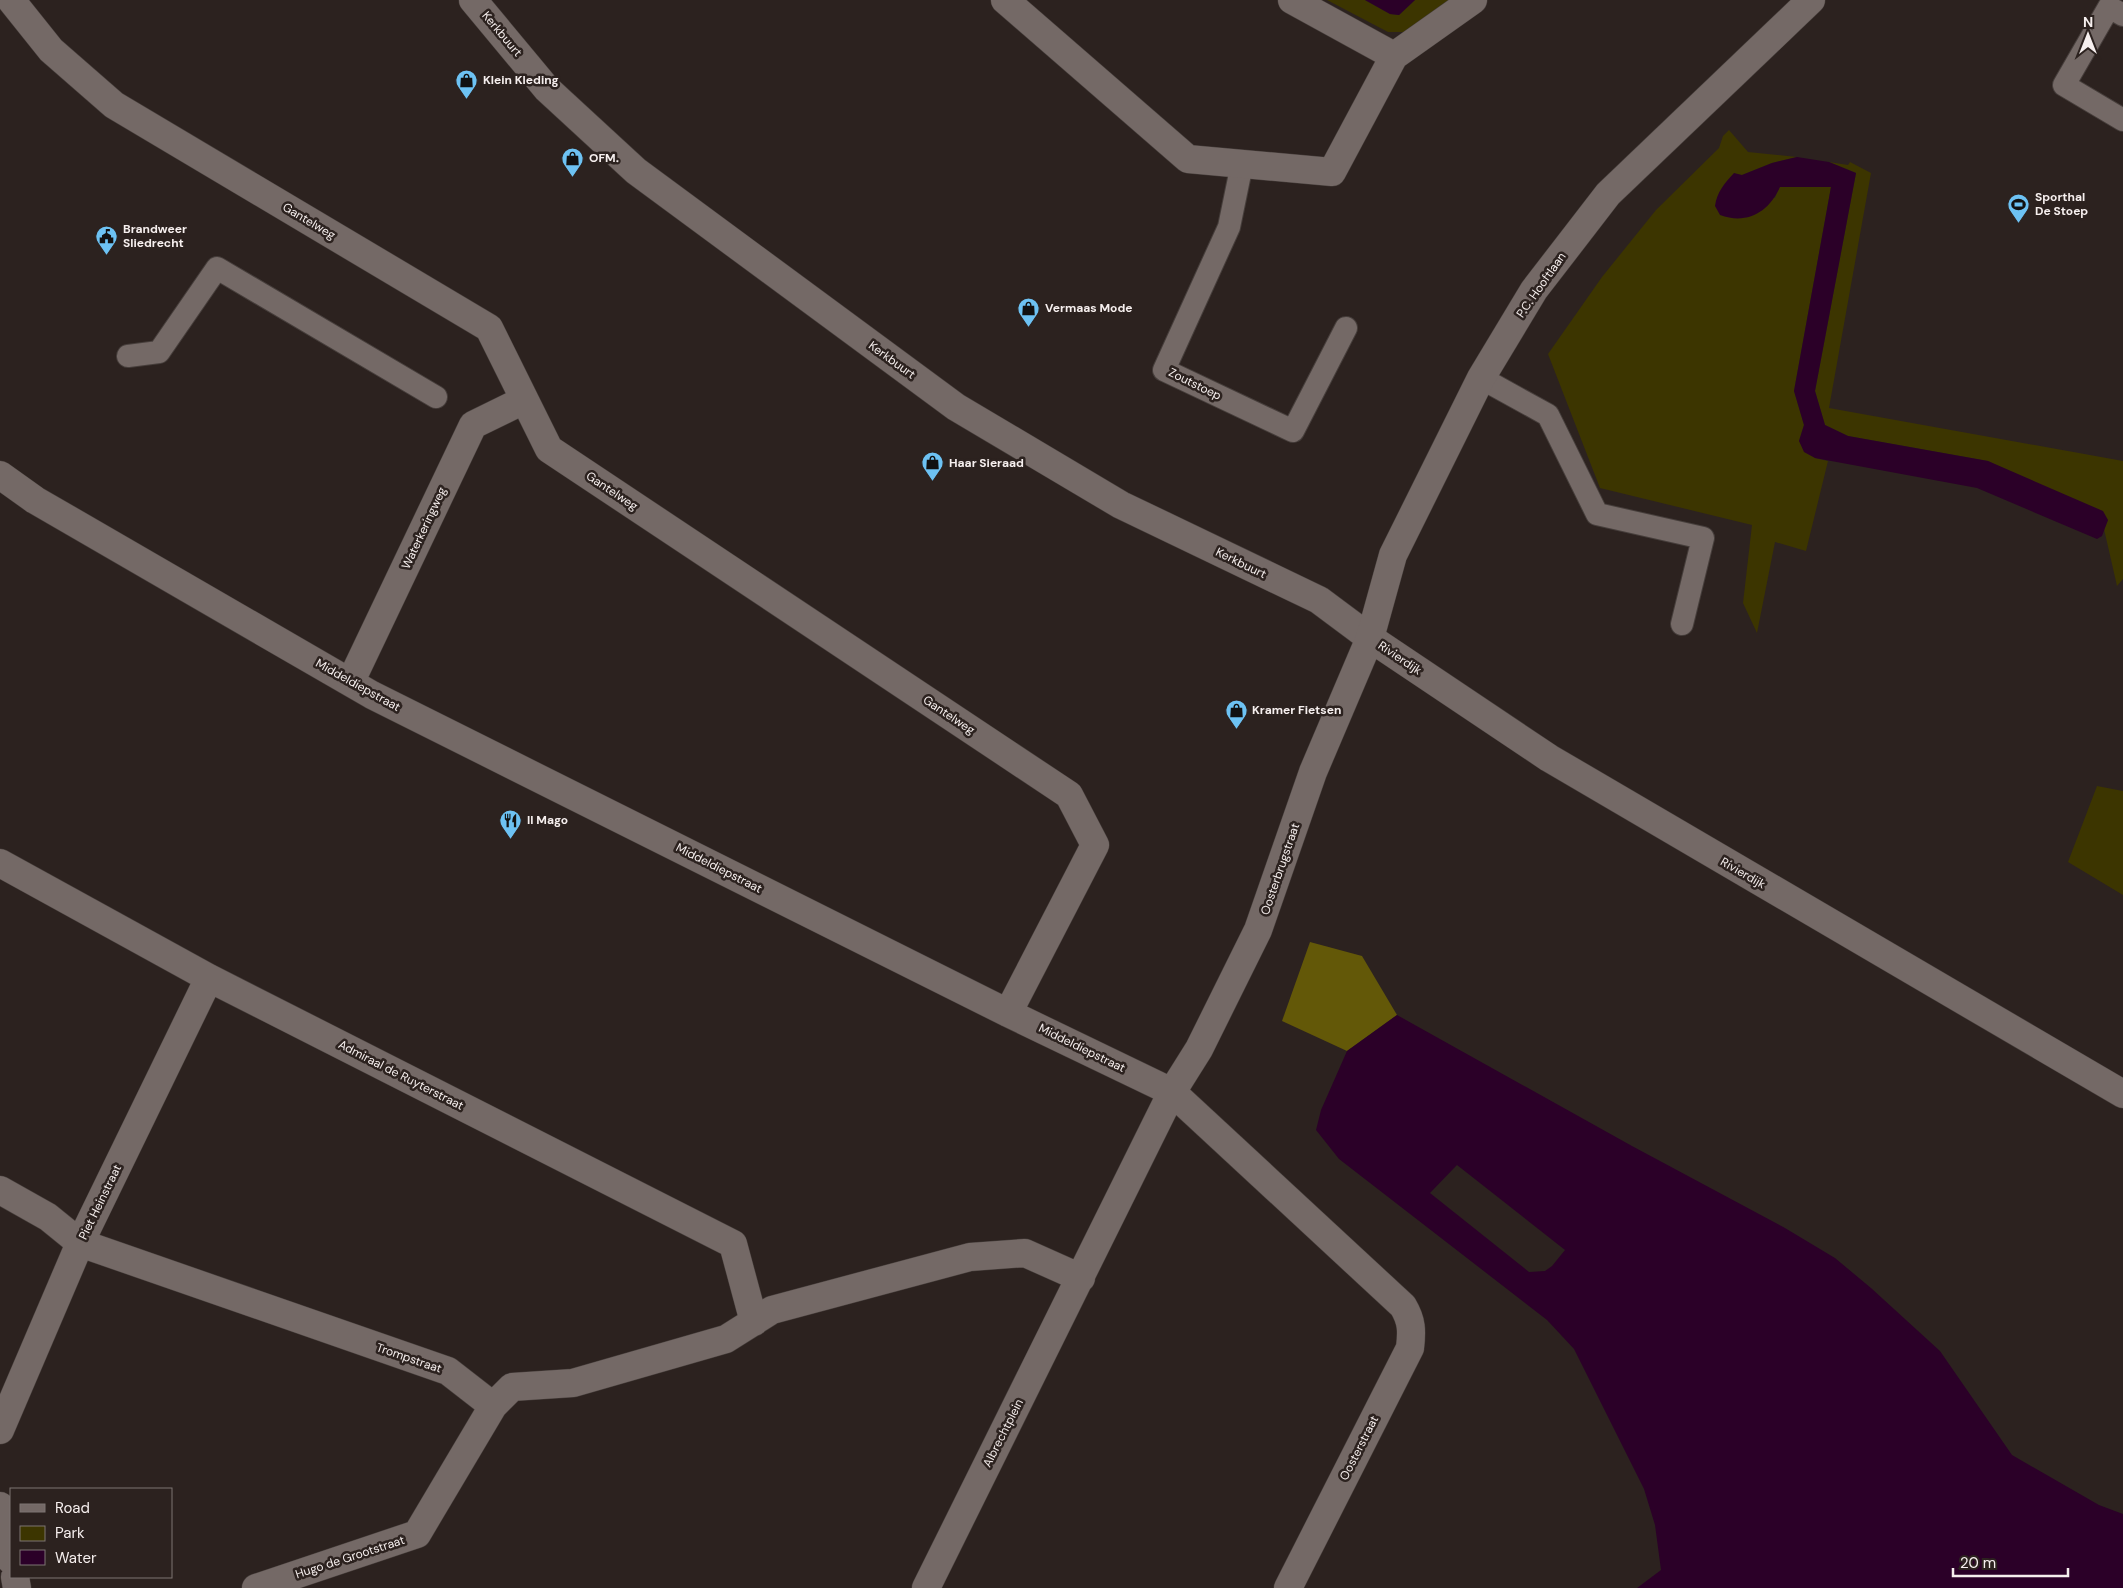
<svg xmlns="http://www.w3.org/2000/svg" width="2123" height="1588" viewBox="0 0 2123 1588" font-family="'DM Sans',sans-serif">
	<rect width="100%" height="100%" fill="#2c221f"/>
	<path fill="#3c3500" d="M1327 0H1365L1390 14 1399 15 1415 0H1453L1409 32H1388Z
		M1729 130 1748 152 1797 157 1772 163 1742 175 1775 198 1779 187H1831L1794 391 1804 425 1799 441 1815 458 1828 461 1806 551 1775 542 1757 633 1743 603 1752 525 1600 488 1548 354 1602 277 1656 210 1719 148 1723 136Z
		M1829 162 1848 165 1850 162 1871 173 1829 408 2123 461V579L2117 586 2104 529 2108 520 1988 461 1848 436 1825 425 1815 391 1856 173Z
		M2097 786 2123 791V895L2068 862Z"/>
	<path fill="#635808" d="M1310 942 1362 956 1397 1015 1347 1051 1282 1021Z"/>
	<path fill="#2b0028" d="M1365 0H1415L1399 15 1390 14Z
		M1797 157 1829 162 1856 173 1815 391 1825 425 1848 436 1988 461 2103 511 2108 520 2102 536 2097 539 1977 488 1815 458 1804 452 1799 441 1804 425 1794 391 1831 187H1780C1769 212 1747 225 1720 215L1715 206C1717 192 1724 184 1734 173L1742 175 1772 163Z
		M1397 1015 1632 1146 1785 1228 1835 1258 1871 1288 1940 1351 2012 1455 2099 1505 2123 1514V1588H1637L1661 1570 1655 1525 1644 1489 1574 1349 1547 1320 1339 1159 1316 1130 1321 1110 1347 1051Z"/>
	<path fill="#2c221f" d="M1457 1165 1565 1250 1552 1266 1545 1271 1529 1272 1430 1193Z"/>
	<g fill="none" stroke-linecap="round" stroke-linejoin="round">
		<defs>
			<path id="service" d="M2123 15 2109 7 2064 85 2123 120
				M1242 164 1229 227 1164 370 1293 431 1346 328
				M128 356 159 352 217 268 436 397
				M1481 378 1548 415 1597 514 1703 538 1682 624"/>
			<path id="pedestrian" d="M473 0 547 89 636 171 956 407 1121 505 1319 600 1370 638"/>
			<path id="minor" d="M11 0 51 50 114 105 489 328 549 449 1069 795 1095 845 1008 1013
				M1005 0 1188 159 1332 172 1394 56 1473 0
				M1292 0 1394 56
				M0 475 35 500 372 695 1008 1013 1172 1092 1403 1306C1412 1321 1412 1331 1410 1348L1288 1588
				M1370 638 1549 758 2123 1094
				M351 681 473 425 524 400
				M0 863 209 978 733 1244 754 1322
				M0 1190 48 1217 80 1243 448 1371 493 1406 512 1387 573 1383 726 1339 772 1310 970 1257 1025 1253 1081 1278
				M0 1430 80 1243 209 978
				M0 1506 11 1560
				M15 1577 17 1588
				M256 1588 417 1534 493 1406
				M926 1588 1172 1092 1199 1049 1258 930 1313 772 1370 638 1393 555 1481 378 1534 290 1608 194 1811 0"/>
		</defs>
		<use href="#service" stroke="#463e3b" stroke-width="24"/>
		<use href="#pedestrian" stroke="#463e3b" stroke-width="29"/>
		<use href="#minor" stroke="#463e3b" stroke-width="29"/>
		<use href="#service" stroke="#746966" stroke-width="22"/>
		<use href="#pedestrian" stroke="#746966" stroke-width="28"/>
		<use href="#minor" stroke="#746966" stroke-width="28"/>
	</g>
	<defs>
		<symbol id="shop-pin" viewBox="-11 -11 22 30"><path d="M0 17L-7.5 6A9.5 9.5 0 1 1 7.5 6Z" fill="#6dc2f3" stroke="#2c221f"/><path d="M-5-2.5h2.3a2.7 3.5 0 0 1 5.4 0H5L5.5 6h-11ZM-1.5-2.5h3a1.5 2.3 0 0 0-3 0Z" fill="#111"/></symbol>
		<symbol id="stadium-pin" viewBox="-11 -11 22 30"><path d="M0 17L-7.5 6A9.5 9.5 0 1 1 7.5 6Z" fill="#6dc2f3" stroke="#2c221f"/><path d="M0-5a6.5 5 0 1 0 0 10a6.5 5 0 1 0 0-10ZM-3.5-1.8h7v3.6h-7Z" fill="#111"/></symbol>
		<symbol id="civic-pin" viewBox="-11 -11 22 30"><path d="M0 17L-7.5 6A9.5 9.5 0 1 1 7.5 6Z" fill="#6dc2f3" stroke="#2c221f"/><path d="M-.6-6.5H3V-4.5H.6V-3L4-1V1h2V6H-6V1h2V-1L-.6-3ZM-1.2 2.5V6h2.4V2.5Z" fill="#111"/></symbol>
		<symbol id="restaurant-pin" viewBox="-11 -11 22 30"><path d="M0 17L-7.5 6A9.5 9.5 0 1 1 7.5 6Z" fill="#6dc2f3" stroke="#2c221f"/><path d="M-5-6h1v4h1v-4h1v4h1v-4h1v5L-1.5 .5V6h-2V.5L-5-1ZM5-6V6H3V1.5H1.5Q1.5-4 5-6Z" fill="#111"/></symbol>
	</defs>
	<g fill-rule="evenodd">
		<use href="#shop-pin" x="454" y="68" width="25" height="34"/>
		<use href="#shop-pin" x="560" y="146" width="25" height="34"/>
		<use href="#stadium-pin" x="2006" y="192" width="25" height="34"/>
		<use href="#civic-pin" x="94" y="224" width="25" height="34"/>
		<use href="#shop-pin" x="1016" y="296" width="25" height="34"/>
		<use href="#shop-pin" x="920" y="450" width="25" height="34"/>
		<use href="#shop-pin" x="1224" y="698" width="25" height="34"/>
		<use href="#restaurant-pin" x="498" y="808" width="25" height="34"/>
	</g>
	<g text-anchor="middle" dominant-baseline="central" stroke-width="5" stroke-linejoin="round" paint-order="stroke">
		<g font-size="12" fill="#f6efee" stroke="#2c221f">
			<text transform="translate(502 34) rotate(50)">Kerkbuurt</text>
			<text transform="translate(309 221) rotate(31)">Gantelweg</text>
			<text transform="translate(1541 285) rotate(-55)">P.C. Hooftlaan</text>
			<text transform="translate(892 360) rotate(36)">Kerkbuurt</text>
			<text transform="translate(1195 384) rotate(26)">Zoutstoep</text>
			<text transform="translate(612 491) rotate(34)">Gantelweg</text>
			<text transform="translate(424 528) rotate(-65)">Waterkeringweg</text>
			<text transform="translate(1241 563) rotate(26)">Kerkbuurt</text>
			<text transform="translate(1400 658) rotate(34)">Rivierdijk</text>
			<text transform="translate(358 685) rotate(29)">Middeldiepstraat</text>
			<text transform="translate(949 715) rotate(34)">Gantelweg</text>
			<text transform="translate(719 868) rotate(27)">Middeldiepstraat</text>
			<text transform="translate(1280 869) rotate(-71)">Oosterbrugstraat</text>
			<text transform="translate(1743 873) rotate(30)">Rivierdijk</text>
			<text transform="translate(1082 1048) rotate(26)">Middeldiepstraat</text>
			<text transform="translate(401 1075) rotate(27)">Admiraal de Ruyterstraat</text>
			<text transform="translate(100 1202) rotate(-64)">Piet Heinstraat</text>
			<text transform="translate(409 1358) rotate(19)">Trompstraat</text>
			<text transform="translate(1003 1433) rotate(-63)">Albrechtplein</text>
			<text transform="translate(1359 1448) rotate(-63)">Oosterstraat</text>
			<text transform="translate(350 1557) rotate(-18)">Hugo de Grootstraat</text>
		</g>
		<g font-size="12" font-weight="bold" fill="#f6efee" stroke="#2c221f" text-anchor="start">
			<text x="483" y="80">Klein Kleding</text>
			<text x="589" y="158">OFM.</text>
			<text x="2035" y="197">Sporthal<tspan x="2035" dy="14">De Stoep</tspan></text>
			<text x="123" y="229">Brandweer<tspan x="123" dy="14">Sliedrecht</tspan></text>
			<text x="1045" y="308">Vermaas Mode</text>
			<text x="949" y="463">Haar Sieraad</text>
			<text x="1252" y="710">Kramer Fietsen</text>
			<text x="527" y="820">Il Mago</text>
		</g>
	</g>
	<rect x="10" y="1488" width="162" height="90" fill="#2c221f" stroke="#7d7472"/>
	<rect x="20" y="1504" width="25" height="8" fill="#746966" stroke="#7d7472"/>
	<text x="55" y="1513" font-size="15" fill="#f6efee">Road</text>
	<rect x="20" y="1526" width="25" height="15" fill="#3c3500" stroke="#7d7472"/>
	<text x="55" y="1538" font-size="15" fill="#f6efee">Park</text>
	<rect x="20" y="1550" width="25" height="15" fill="#2b0028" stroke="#7d7472"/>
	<text x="55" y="1563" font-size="15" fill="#f6efee">Water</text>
	<g transform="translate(2088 35)" stroke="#2c221f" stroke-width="4" paint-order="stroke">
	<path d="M0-4L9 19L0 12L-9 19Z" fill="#f6efee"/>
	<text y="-8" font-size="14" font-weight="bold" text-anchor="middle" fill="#f6efee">N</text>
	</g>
	<path d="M1953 1568v8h115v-8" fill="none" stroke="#f6efee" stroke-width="2.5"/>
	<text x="1960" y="1568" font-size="15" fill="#f6efee" stroke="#2c221f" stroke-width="4" paint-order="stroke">20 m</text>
</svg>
